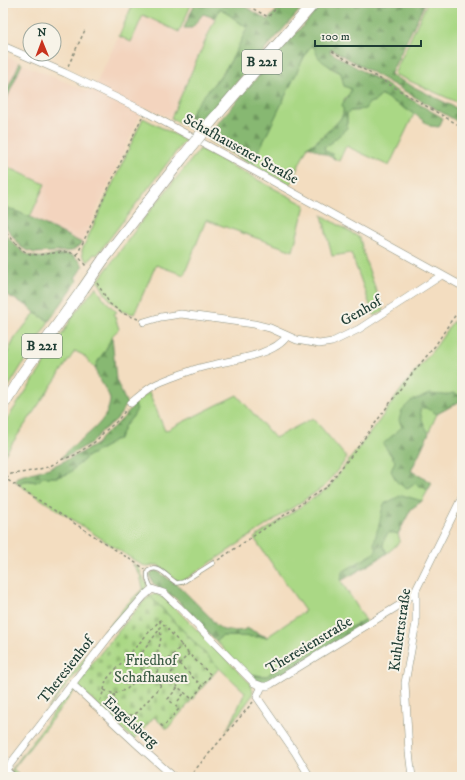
<svg xmlns="http://www.w3.org/2000/svg" width="465" height="780" viewBox="0 0 465 780" font-family="'IM FELL DW Pica',serif">
	<defs>
		<pattern id="forest-firs" width="22" height="20" patternUnits="userSpaceOnUse"><rect width="22" height="20" fill="#87b872"/><path d="M5 1l3.5 6h-7zM16 11l3.5 6h-7z" fill="#6e975e"/></pattern>
		<pattern id="cemetery-stones" width="16" height="16" patternUnits="userSpaceOnUse"><rect width="16" height="16" fill="#aad885"/><path d="M2 7V4a2 2 0 0 1 4 0v3zM10 15v-3a2 2 0 0 1 4 0v3z" fill="#92ba73"/></pattern>
	</defs>
	<rect width="100%" height="100%" fill="#f7f3e8"/>
	<filter id="ink" filterUnits="userSpaceOnUse"><feTurbulence type="fractalNoise" baseFrequency=".025" numOctaves="2"/><feDisplacementMap in="SourceGraphic" scale="8" xChannelSelector="R" yChannelSelector="G"/><feConvolveMatrix kernelMatrix="1 2 1 2 8 2 1 2 1" color-interpolation-filters="sRGB"/></filter>
	<filter id="wash" filterUnits="userSpaceOnUse"><feTurbulence type="fractalNoise" baseFrequency=".012" numOctaves="4" result="noise"/><feDisplacementMap in="SourceGraphic" scale="16" xChannelSelector="R" yChannelSelector="G"/><feGaussianBlur stdDeviation="0.9" result="paint"/><feColorMatrix in="noise" values="0 0 0 0 0 0 0 0 0 0 0 0 0 0 0 0 0 1.4 0 .05"/><feComposite in="paint" operator="in"/></filter>
	<g filter="url(#wash)">
		<rect width="100%" height="100%" fill="#f3ddc0"/>
		<path fill="#f3d4be" d="M203 14 215 18 171 118 144 107 82 243 30 217 44 184 3 165V107L22 64 87 91 97 82 119 36 131 42 143 15 168 26 192 28Z
			M3 55 20 62 3 99Z"/>
		<path fill="#aad885" stroke="#648a5c" d="M133 3H192L179 32 143 15 131 42 119 36Z
			M427 3H462V101L461 104 394 74Z
			M220 8 247 28 235 55 223 72 194 109 189 117 188 123 194 131 171 118Z
			M313 45C317 53 323 61 330 67 333 70 338 71 341 73L344 86 351 89 350 93 344 99 343 114 339 121 318 140 313 144 308 146 290 184 252 165 307 51Z
			M382 95 414 114 389 166 346 146 339 161 335 159 332 154 325 151 324 147 330 144 335 139 347 128V114L350 111H357L369 103 375 101Z
			M143 118 185 140 97 255 94 254 88 262C84 258 82 256 82 250Z
			M200 149 305 205 293 251 206 220 184 275 156 265 134 314 121 311 114 304 106 295 98 281 145 217Z
			M3 165 45 184 30 217 3 206Z
			M322 215 360 238C365 263 375 287 384 311L374 316 351 253 332 256Z
			M96 287C102 297 108 304 117 312L114 314 119 329 112 336 107 347 102 356 98 361 95 368 83 355 75 351 3 457V425L39 372 75 313Z
			M35 313 49 321 3 396V362L15 338Z
			M453 321 462 339V400L437 414 411 471 432 483 422 501 411 509 398 534 400 541C386 558 360 569 341 581L365 619 359 623 347 629 342 633 313 642 303 647 295 652 267 676H263L247 674 216 641 222 636 267 637 305 611 254 538 328 488 379 421 403 387 437 345Z
			M149 392 165 431 237 395 275 438 313 418 347 458 325 486 186 579 180 582 177 581 158 565H154L148 567 140 564 18 484C23 480 30 480 35 482L39 481 43 477H56L68 474 88 456 105 447 114 440 119 439 124 427 134 415V404Z
			M132 563 139 568 144 580 147 584 146 589 139 594 41 718 75 670 126 605 143 588 140 575Z
			M155 594 163 597 171 604 249 682 253 690 252 696 226 731 234 717 245 692 219 668 150 596Z
			M71 689 75 690 13 769 22 777H14L11 775 12 769Z"/>
		<path fill="url(#forest-firs)" stroke="#537a53" d="M195 3H239L268 20 283 3H306L194 131 188 123C191 105 213 87 224 72 233 58 240 43 247 28L220 8 215 18 203 14 192 28H184Z
			M323 3H425L390 75 462 111V124L331 49 330 52 443 118 439 127 430 126 416 115 382 95 375 101 369 103 365 109 350 111 347 114V128L335 139 330 144 324 147 325 151 332 154 335 159 308 146C309 146 313 144 314 144 320 140 340 121 343 115 344 111 343 108 342 105 344 100 350 95 351 89L344 86 341 73C334 68 325 65 319 58 316 54 315 49 313 45L307 51 252 165 208 140 216 129 215 126 269 64Z
			M20 62 22 64 3 107V99Z
			M3 206 30 217 82 243 72 251 35 253 26 250 21 247 8 230 3 225Z
			M3 232C11 240 18 250 29 255 49 264 67 241 83 266L75 278 78 280 49 321 35 313 28 306 3 293Z
			M112 336 116 380 127 404 120 415 116 420 102 431 92 442 72 454 62 458C66 449 75 445 82 439 91 432 105 420 108 409 109 406 110 402 110 400 110 394 100 381 97 375 97 373 96 371 96 369 95 363 104 353 107 347 109 344 111 340 112 336Z
			M453 393 462 396V400L437 414 426 408H422L420 409C421 418 424 426 429 433L411 471 432 483 428 490 414 483 411 487 407 489 397 482 391 471 395 461 383 444 402 427 399 420 402 410 411 401 420 398 429 394 445 395Z
			M134 404 137 409 134 415 124 427 119 439 114 440 105 447 88 456 68 474 56 477H43L39 481 35 482C30 480 23 480 18 484L16 482V479L17 477 49 468 77 455 97 444 104 434 115 426 126 415Z
			M402 495 422 501 411 509 398 534 393 533H388L385 538 383 545 387 553 341 581 342 572 373 554 377 549 374 545C375 538 377 531 379 525 381 517 381 512 384 504Z
			M156 570 181 588 209 616 216 625 223 630 236 631 244 630 246 628 267 637 222 636 216 641 175 598C165 590 151 589 150 574L153 571Z
			M365 619 367 623 269 682C258 683 255 681 247 674L263 676H267L295 652 303 647 313 642 342 633 347 629 359 623Z"/>
		<path fill="url(#cemetery-stones)" stroke="#648a5c" d="M150 596 219 668 167 729 154 717 134 740 75 684 122 627 142 603Z"/>
	</g>
	<g filter="url(#ink)">
		<g fill="none" stroke-linecap="round" stroke-linejoin="round">
			<defs>
				<path id="service" d="M152 589C149 583 146 578 148 571 159 563 167 578 177 583L183 582 213 563"/>
				<path id="minor" d="M3 46 65 73 144 111 256 172 462 286
					M144 322 161 317 181 314 254 324 270 328 297 340 319 344 332 342 359 329 442 275
					M131 403C138 397 145 391 153 386 165 379 182 374 196 369 219 361 273 358 287 336
					M72 684 140 747 174 777
					M4 772 110 635 144 596 152 589 164 593 179 607 254 683 262 686
					M310 777 295 752 257 697 262 686H267L271 684 403 603 416 590
					M412 777 409 752 405 683 416 623V590L462 497"/>
				<path id="secondary" d="M3 770 11 777"/>
				<path id="primary" d="M210 123 265 59 314 3
					M103 260 183 157
					M3 405 23 373 83 289"/>
			</defs>
			<use href="#service" stroke="#898d7a" stroke-width="5"/>
			<use href="#minor" stroke="#898d7a" stroke-width="8"/>
			<use href="#secondary" stroke="#898d7a" stroke-width="12"/>
			<use href="#primary" stroke="#898d7a" stroke-width="12"/>
			<path stroke="#898d7a" stroke-width="1.5" stroke-dasharray="3 3" stroke-linecap="butt" d="M243 3 268 17 281 3
				M332 51 462 127
				M68 66 85 30
				M3 228C10 236 20 251 30 254 34 255 40 255 45 254 67 252 74 247 87 268
				M77 255 142 117
				M97 283 110 304 122 313 138 319
				M3 477 145 569
				M6 479 11 474 27 472 48 467 63 459 75 455 96 441 105 431 116 422 127 409
				M218 560 326 487 355 451 406 381 435 346 451 321 462 307
				M128 655 143 671 161 685
				M135 662 159 630
				M179 664 202 686
				M169 676 178 687
				M152 677 182 645
				M104 690 106 680 160 620 189 654 211 675 192 699 178 687 168 699 179 709 163 727 160 724
				M114 694 117 708 119 712C125 716 131 717 138 712L179 664 189 654
				M100 701 104 690 114 694 127 689 153 661 159 648 160 643 161 637 160 629V620
				M178 701 185 692
				M189 777 253 702"/>
			<use href="#service" stroke="#fff" stroke-width="3.5"/>
			<use href="#minor" stroke="#fff" stroke-width="7"/>
			<use href="#secondary" stroke="#fff" stroke-width="10"/>
			<use href="#primary" stroke="#fff" stroke-width="11"/>
			<defs>
				<path id="primary-bridge" d="M183 157 210 123
					M83 289 103 260"/>
			</defs>
			<use href="#primary-bridge" stroke="#898d7a" stroke-width="12" stroke-linecap="butt"/>
			<use href="#primary-bridge" stroke="#fff" stroke-width="11"/>
		</g>
	</g>
	<g text-anchor="middle" dominant-baseline="central" stroke-width="4" stroke-linejoin="round" paint-order="stroke">
		<g fill="#f7f3e8" stroke="#60746a" stroke-width="1">
			<rect x="242" y="50" width="40" height="24" rx="3"/>
			<rect x="22" y="334" width="40" height="24" rx="3"/>
		</g>
		<g font-size="14" font-weight="bold" fill="#1f3d34">
			<text x="262" y="62">B 221</text>
			<text x="42" y="346">B 221</text>
		</g>
		<g font-size="15" fill="#1f3d34" stroke="#f7f3e8">
			<text transform="translate(241 149) rotate(29)">Schafhausener Straße</text>
			<text transform="translate(361 311) rotate(-30)">Genhof</text>
			<text transform="translate(400 630) rotate(-82)">Kuhlertstraße</text>
			<text transform="translate(309 645) rotate(-31)">Theresienstraße</text>
			<text transform="translate(66 670) rotate(-52)">Theresienhof</text>
			<text transform="translate(131 722) rotate(42)">Engelsberg</text>
		</g>
		<g font-size="15" fill="#3b5c44" stroke="#f7f3e8">
			<text x="151" y="660">Friedhof<tspan x="151" dy="17">Schafhausen</tspan></text>
		</g>
	</g>
	<rect width="465" height="780" fill="none" stroke="#f7f3e8" stroke-width="16"/>
	<g transform="translate(42 42) rotate(359)"><circle r="19" fill="#f7f3e8" stroke="#a1aaa0"/>
	<path d="M0-3L7 15L0 10L-7 15Z" fill="#c8321e"/>
	<text y="-6" font-size="11" font-weight="bold" text-anchor="middle" fill="#1f3d34">N</text>
	</g>
	<path d="M315 40v6h106v-6" fill="none" stroke="#1f3d34" stroke-width="2"/>
	<text x="321" y="40" font-size="12" fill="#1f3d34" stroke="#f7f3e8" stroke-width="3" paint-order="stroke">100 m</text>
</svg>
